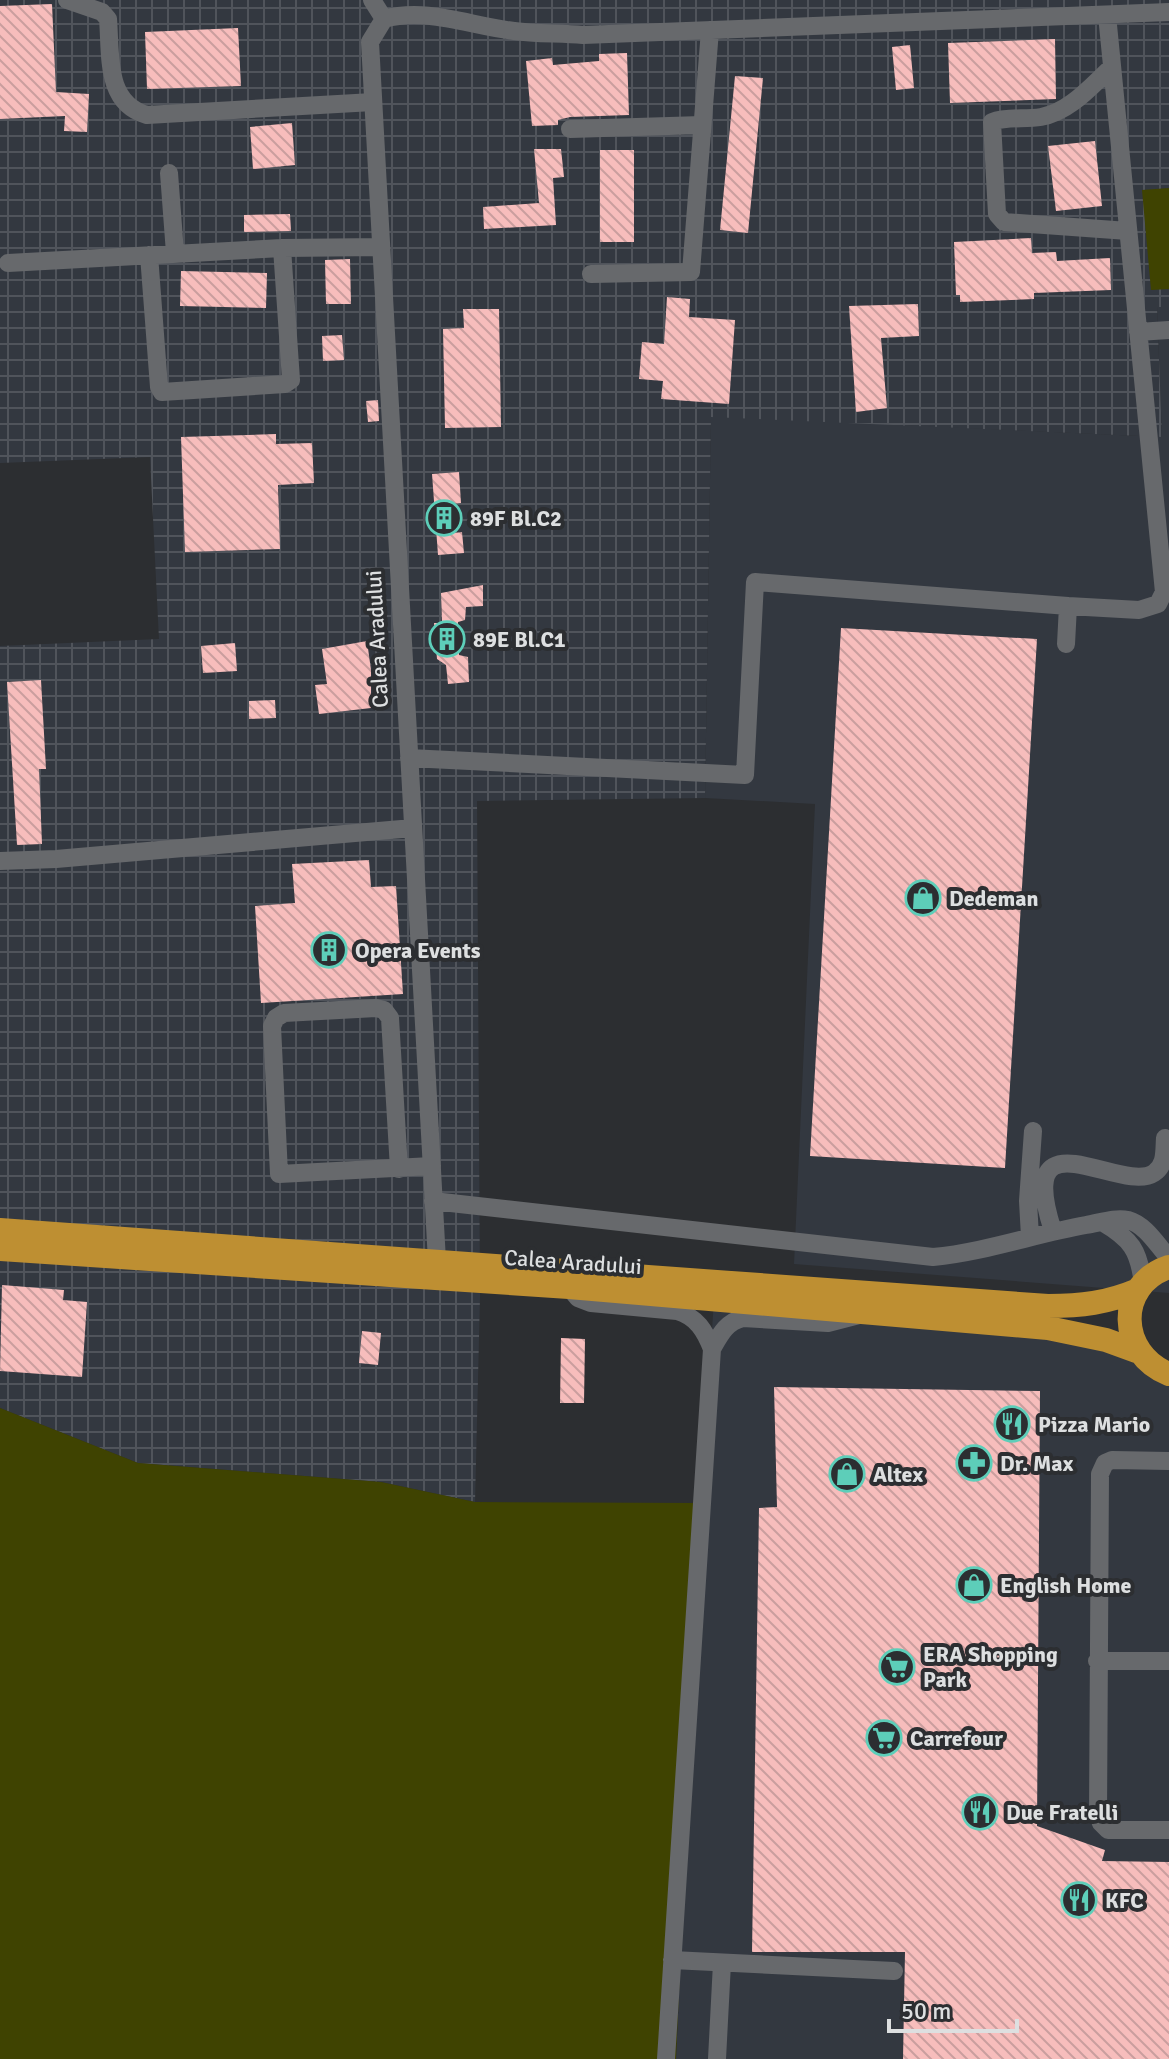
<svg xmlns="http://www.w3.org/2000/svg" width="1169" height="2059" viewBox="0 0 1169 2059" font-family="Signika,sans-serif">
	<defs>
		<pattern id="industrial-grid" width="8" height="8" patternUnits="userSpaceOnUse" patternTransform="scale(2)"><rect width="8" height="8" fill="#333840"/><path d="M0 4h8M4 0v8" fill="none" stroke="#50545b"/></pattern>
		<pattern id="building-back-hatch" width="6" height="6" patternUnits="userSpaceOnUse" patternTransform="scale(2)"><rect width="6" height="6" fill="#f7bdbc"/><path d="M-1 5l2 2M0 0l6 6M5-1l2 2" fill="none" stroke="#ca9e9e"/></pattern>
	</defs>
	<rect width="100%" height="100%" fill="#2c2e31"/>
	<path fill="#333840" d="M1157 307H1169V1293L794 1264 815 804 705 798 711 416 1162 437Z
		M714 1299 1048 1328 1169 1374V2059H676L701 1503Z"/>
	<path fill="url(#industrial-grid)" d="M0 0H1169V307H1157L1162 437 711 417 705 798 477 801 480 1296 475 1502 381 1482 138 1463 0 1408V646L159 639 150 457 0 463Z"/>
	<path fill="#3f4301" d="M1169 188V289L1151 290 1142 190Z
		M0 1408 138 1463 381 1482 475 1502 701 1503 676 2059H0Z"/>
	<path fill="url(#building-back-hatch)" d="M52 4 56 92 89 94 87 132 64 131 65 116 0 119V6Z
		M238 28 241 86 147 89 145 32Z
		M1055 39 1056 99 950 103 948 43Z
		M910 45 914 88 896 90 892 47Z
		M627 53 629 115 570 117 558 120V125L532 126 526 61 552 58 553 65 599 61V54Z
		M735 76 763 78 748 233 720 230Z
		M292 123 295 165 253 169 250 127Z
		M1095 141 1102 206 1056 211 1048 146Z
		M534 149H561L564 177 553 178 556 225 484 229 483 207 539 203Z
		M600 150H634V242H600Z
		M290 214 291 231 244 232V215Z
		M1031 238 1032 253 1056 252 1057 261 1110 258 1111 290 1034 293V299L960 302V295H956L954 242Z
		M350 259 351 304H326L325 260Z
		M181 271 267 273 266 308 180 306Z
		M667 297 690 299 689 317 735 320 729 404 661 399 663 381 639 379 642 342 664 344Z
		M918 304 919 336 881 338 887 408 856 412 849 306Z
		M463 309H499L501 427 445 428 443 329 464 328Z
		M342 335 344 360 323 361 322 336Z
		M378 400 379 421 368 422 366 401Z
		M276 434V444L312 443 314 483 278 485 280 549 185 552 181 437Z
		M459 472 461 503 451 504 454 533 462 532 464 553 438 555 432 474Z
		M483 585V606L466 607 465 620 458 622 459 655 468 657 469 682 448 684 446 665 437 659 434 623H442L441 593Z
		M841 628 1037 639 1005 1168 810 1156Z
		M367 641 371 670V708L319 714 315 685 327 684 322 649Z
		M235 643 237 671 203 673 201 646Z
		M41 680 46 769H39L42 844 17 845 7 682Z
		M275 700 276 718 249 719V701Z
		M369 860 371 887 396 886 403 994 261 1003 255 906 295 903 292 864Z
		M2 1285 64 1290 63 1300 87 1302 82 1377 0 1371Z
		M362 1331 381 1333 378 1365 359 1363Z
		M561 1338 585 1339 584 1403H560Z
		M774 1387 1040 1391 1037 1826 1105 1850 1102 1861 1169 1862V2059H903L905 1952H752L759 1508 777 1507Z"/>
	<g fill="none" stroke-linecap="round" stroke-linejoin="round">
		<path stroke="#67696c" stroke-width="18" d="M67 0 102 12 108 19C111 56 105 103 147 115L373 102
			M372 0 384 19
			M384 19 370 42 437 1261
			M384 19C427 7 470 26 514 31 536 34 560 33 583 35L1169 12
			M1112 67C1092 85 1070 112 1041 117 1025 120 1007 116 992 122L997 214 1004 222 1128 231
			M570 129 702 125
			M169 173 175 253
			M149 255 159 387 162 392 285 384 291 380 282 248
			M8 263 282 248 381 247
			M591 274 691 272 710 30
			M1138 332 1169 330
			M1066 644 1068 606 1139 610 1158 604 1164 592 1107 15
			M409 758 745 775 755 582 1068 606
			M0 861 56 859 413 828
			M399 1169 390 1018 384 1010 376 1008 284 1013 276 1018 272 1026 279 1174 432 1166
			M433 1201 933 1257C985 1252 1035 1234 1086 1225 1099 1223 1115 1217 1128 1220 1146 1225 1157 1245 1169 1258
			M1102 1222C1131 1239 1139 1250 1143 1284
			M1053 1231C1013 1108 1121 1195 1154 1173 1166 1165 1164 1151 1165 1138
			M1030 1237 1028 1201 1033 1131
			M569 1287 578 1298 591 1303 677 1311C697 1317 705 1331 712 1349
			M1169 1461 1112 1460 1105 1463 1100 1474 1098 1815 1101 1823 1108 1830H1169
			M1097 1661H1169
			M672 1960 894 1971
			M666 2059 712 1349C720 1335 726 1322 743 1318L828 1323 859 1315
			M717 2059 722 1963"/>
		<path stroke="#be8f32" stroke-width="24" d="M0 1230 1048 1306C1081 1306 1107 1303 1138 1290
			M0 1249 569 1287 1048 1328 1106 1340 1139 1352
			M1169 1267C1115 1285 1118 1354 1169 1374"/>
	</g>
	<defs>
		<symbol id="building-ring" viewBox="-11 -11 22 22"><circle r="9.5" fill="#2c2e31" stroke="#5dceb9" stroke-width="1.5"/><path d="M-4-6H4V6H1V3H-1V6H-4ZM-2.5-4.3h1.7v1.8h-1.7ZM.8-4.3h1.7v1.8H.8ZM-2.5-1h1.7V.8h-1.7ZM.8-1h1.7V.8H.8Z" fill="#5dceb9"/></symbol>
		<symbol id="shop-ring" viewBox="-11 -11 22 22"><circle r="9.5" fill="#2c2e31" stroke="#5dceb9" stroke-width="1.5"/><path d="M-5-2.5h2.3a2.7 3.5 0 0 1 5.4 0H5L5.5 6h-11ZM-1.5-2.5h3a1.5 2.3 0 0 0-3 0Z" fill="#5dceb9"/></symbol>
		<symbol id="restaurant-ring" viewBox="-11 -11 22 22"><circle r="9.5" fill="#2c2e31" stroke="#5dceb9" stroke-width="1.5"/><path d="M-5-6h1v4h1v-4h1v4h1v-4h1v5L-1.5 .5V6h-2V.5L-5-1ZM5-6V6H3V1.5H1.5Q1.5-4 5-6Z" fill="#5dceb9"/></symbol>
		<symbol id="pharmacy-ring" viewBox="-11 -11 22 22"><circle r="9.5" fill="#2c2e31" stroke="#5dceb9" stroke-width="1.5"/><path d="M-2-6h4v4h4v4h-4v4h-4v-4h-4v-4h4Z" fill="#5dceb9"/></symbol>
		<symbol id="supermarket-ring" viewBox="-11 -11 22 22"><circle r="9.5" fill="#2c2e31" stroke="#5dceb9" stroke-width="1.5"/><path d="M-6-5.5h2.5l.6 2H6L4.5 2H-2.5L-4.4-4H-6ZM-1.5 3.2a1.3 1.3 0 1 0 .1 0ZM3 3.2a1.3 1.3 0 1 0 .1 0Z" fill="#5dceb9"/></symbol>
	</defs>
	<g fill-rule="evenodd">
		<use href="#building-ring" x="424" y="498" width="40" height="40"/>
		<use href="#building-ring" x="427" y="619" width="40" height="40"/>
		<use href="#shop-ring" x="903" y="878" width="40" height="40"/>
		<use href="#building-ring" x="309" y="930" width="40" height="40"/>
		<use href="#restaurant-ring" x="992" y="1404" width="40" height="40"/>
		<use href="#pharmacy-ring" x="954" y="1443" width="40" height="40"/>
		<use href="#shop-ring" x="827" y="1454" width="40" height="40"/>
		<use href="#shop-ring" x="954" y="1565" width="40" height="40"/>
		<use href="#supermarket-ring" x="877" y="1647" width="40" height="40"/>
		<use href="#supermarket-ring" x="864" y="1718" width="40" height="40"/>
		<use href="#restaurant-ring" x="960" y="1792" width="40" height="40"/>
		<use href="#restaurant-ring" x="1059" y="1880" width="40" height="40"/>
	</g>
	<g text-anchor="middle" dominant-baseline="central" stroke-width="8" stroke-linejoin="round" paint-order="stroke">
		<g font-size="22" font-weight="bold" fill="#dddfe0" stroke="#2c2e31" text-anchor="start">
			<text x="470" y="518">89F Bl.C2</text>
			<text x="473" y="639">89E Bl.C1</text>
			<text x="949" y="898">Dedeman</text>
			<text x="355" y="950">Opera Events</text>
			<text x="1038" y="1424">Pizza Mario</text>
			<text x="1000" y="1463">Dr. Max</text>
			<text x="873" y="1474">Altex</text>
			<text x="1000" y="1585">English Home</text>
			<text x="923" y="1654">ERA Shopping<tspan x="923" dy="25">Park</tspan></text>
			<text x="910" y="1738">Carrefour</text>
			<text x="1006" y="1812">Due Fratelli</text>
			<text x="1105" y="1900">KFC</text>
		</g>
		<g font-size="22" fill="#dddfe0" stroke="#2c2e31">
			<text transform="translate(377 639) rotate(-93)">Calea Aradului</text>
			<text transform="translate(573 1262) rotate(4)">Calea Aradului</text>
		</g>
	</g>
	<path d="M889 2019v12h128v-12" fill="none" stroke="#dddfe0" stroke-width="4"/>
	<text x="901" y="2019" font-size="24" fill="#dddfe0" stroke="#2c2e31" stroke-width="6" paint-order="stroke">50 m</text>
</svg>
